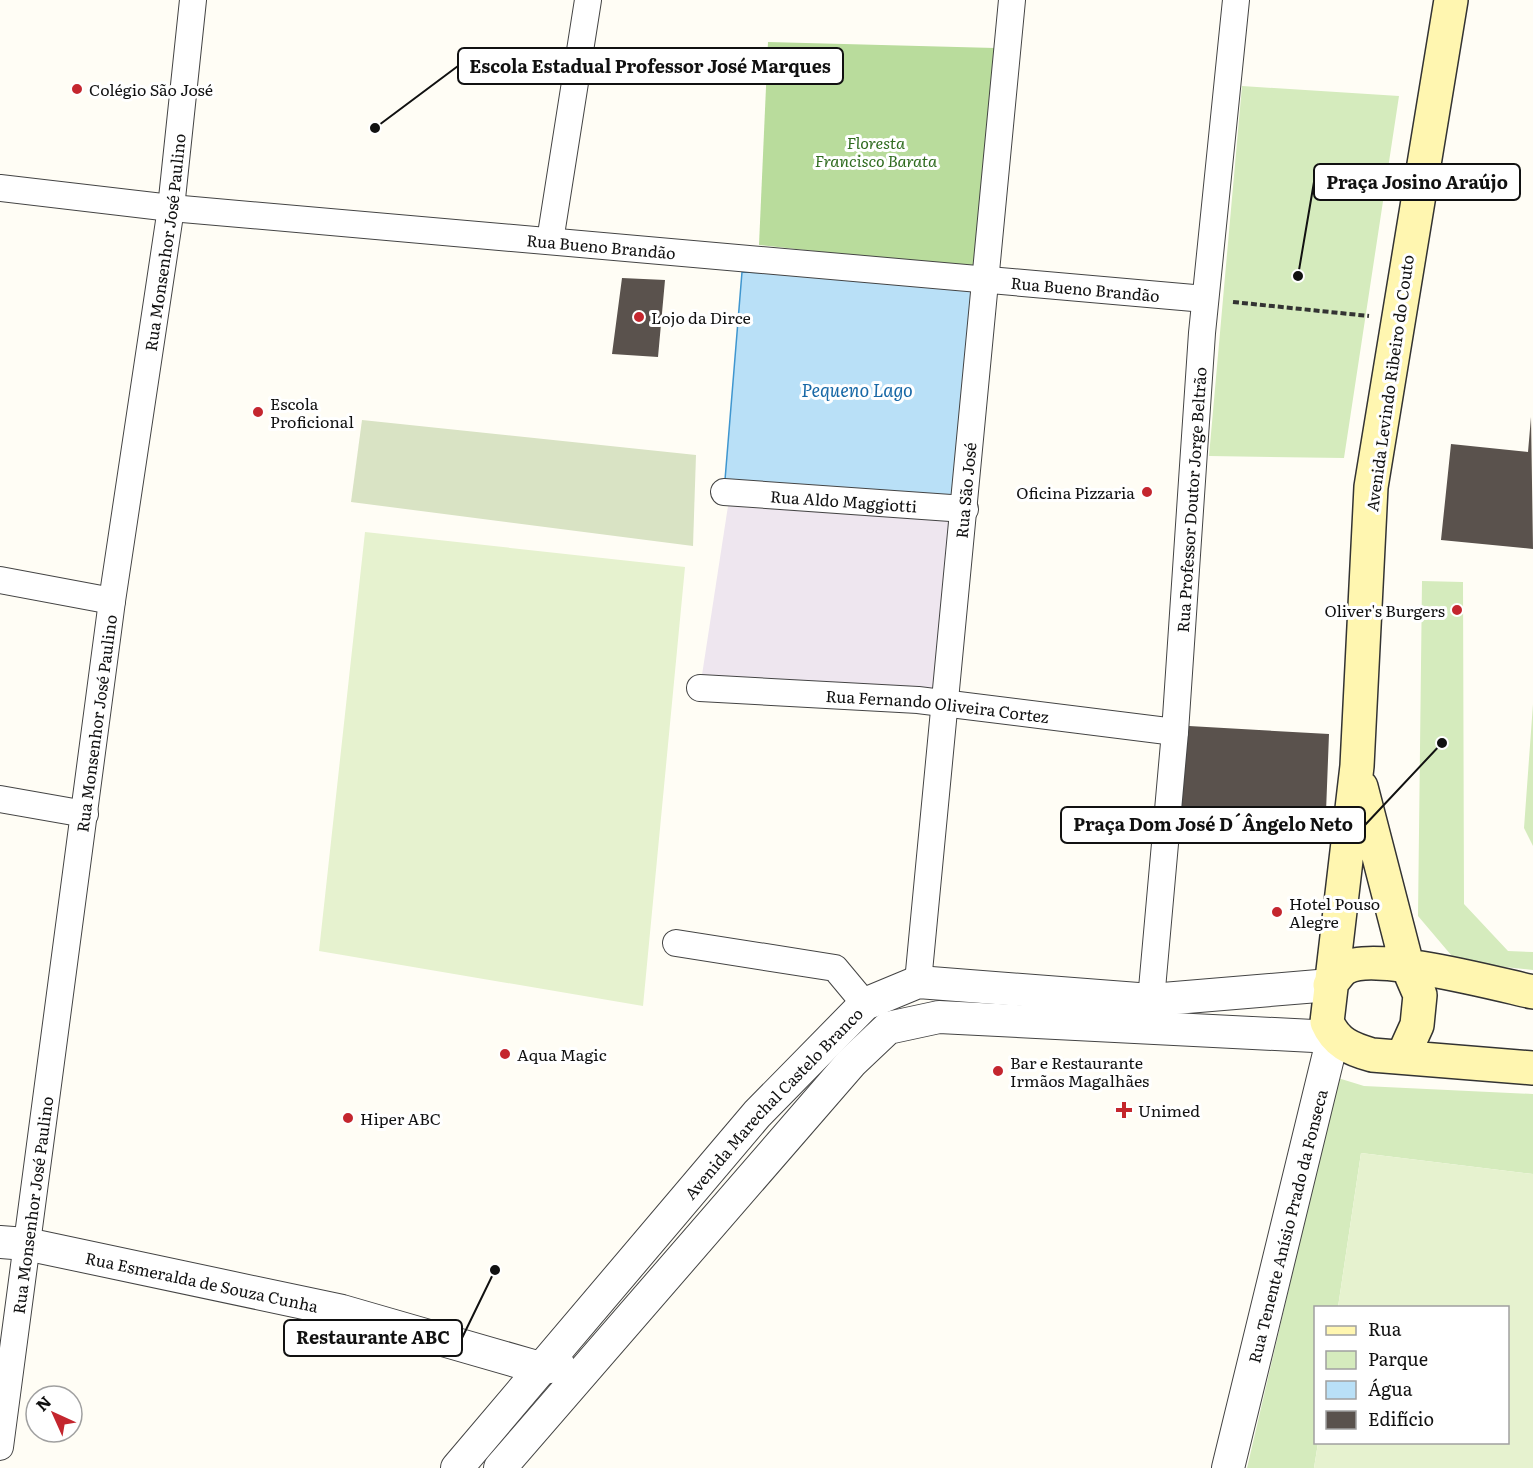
<svg xmlns="http://www.w3.org/2000/svg" width="1533" height="1468" viewBox="0 0 1533 1468" font-family="Literata,serif">
	<rect width="100%" height="100%" fill="#fffdf5"/>
	<path fill="#eee6ef" d="M728 506 952 521 946 703 700 688Z"/>
	<path fill="#d5ebbd" d="M1242 86 1399 96 1344 458 1209 456Z
		M1422 581 1463 582 1464 904 1508 951 1533 952V970L1457 962 1418 916Z
		M1533 704V846L1524 828Z
		M1338 1078 1364 1086 1533 1094V1174L1361 1153 1338 1307 1316 1308V1442L1318 1443 1314 1468H1247Z"/>
	<path fill="#b9dc9c" d="M768 42 995 48 977 269 759 245Z"/>
	<path fill="#d9e3c4" d="M362 420 696 455 693 546 351 502Z"/>
	<path fill="#e6f2cf" d="M365 532 685 567 643 1006 319 951Z
		M1361 1153 1533 1174V1468H1314L1318 1443 1508 1442V1308L1338 1307Z"/>
	<path fill="#b9e0f7" stroke="#3f96cf" stroke-width="1.5" d="M742 272 986 281 965 509 724 492Z"/>
	<path fill="#5a524d" d="M622 278 665 280 658 357 612 354Z
		M1531 417 1533 549 1441 540 1451 444 1528 452Z
		M1189 726 1329 734 1325 838 1178 821Z"/>
	<g fill="none" stroke-linecap="round" stroke-linejoin="round">
		<defs>
			<g id="minor">
				<path id="s1" d="M0 188 171 208 1205 299"/>
				<path d="M550 241 588 0"/>
				<path id="s2" d="M724 492 965 509"/>
				<path d="M0 580 112 601"/>
				<path id="s3" d="M700 688 918 700 1175 732"/>
				<path d="M0 799 85 814"/>
				<path d="M676 943 835 968 865 1004"/>
				<path id="s4" d="M918 982 1012 0"/>
				<path id="s5" d="M1151 1000 1175 732 1202 333 1236 0"/>
				<path id="s6" d="M0 1447 112 601 171 208 193 0"/>
			</g>
			<g id="tertiary">
				<path id="s7" d="M0 1242 26 1244 342 1311 540 1368 559 1366"/>
				<path id="s8" d="M457 1468 757 1114 865 1004 918 982 1151 1000 1330 985"/>
				<path d="M500 1468 851 1063 888 1028 939 1017 1333 1037 1228 1468"/>
			</g>
			<path id="secondary" d="M1451 0 1371 487 1357 766 1327 1022C1336 1043 1351 1049 1372 1055L1533 1068
				M1361 787 1407 965 1420 995 1417 1025 1403 1056
				M1330 985C1334 980 1340 971 1345 968 1374 951 1497 984 1533 992"/>
		</defs>
		<use href="#minor" stroke="#444" stroke-width="28"/>
		<use href="#tertiary" stroke="#444" stroke-width="34"/>
		<use href="#secondary" stroke="#333" stroke-width="36"/>
		<path stroke="#333" stroke-width="4" stroke-dasharray="6 3" stroke-linecap="butt" d="M1233 302 1369 316"/>
		<use href="#minor" stroke="#fff" stroke-width="26"/>
		<use href="#tertiary" stroke="#fff" stroke-width="32"/>
		<use href="#secondary" stroke="#fff6b0" stroke-width="33"/>
	</g>
	<g fill="#c4262e" stroke="#fff" stroke-width="2">
		<circle cx="77" cy="89" r="6"/>
		<circle cx="639" cy="317" r="6"/>
		<circle cx="258" cy="412" r="6"/>
		<circle cx="1147" cy="492" r="6"/>
		<circle cx="1457" cy="610" r="6"/>
		<circle cx="1277" cy="912" r="6"/>
		<circle cx="505" cy="1054" r="6"/>
		<circle cx="998" cy="1071" r="6"/>
		<path d="M1121 1101h6v6h6v6h-6v6h-6v-6h-6v-6h6z"/>
		<circle cx="348" cy="1118" r="6"/>
	</g>
	<g text-anchor="middle" dominant-baseline="central" stroke-width="6" stroke-linejoin="round" paint-order="stroke">
		<g font-size="16" fill="#111" stroke="#fff" text-anchor="start">
			<text x="89" y="89">Colégio São José</text>
			<text x="651" y="317">Lojo da Dirce</text>
			<text x="270" y="403">Escola<tspan x="270" dy="18">Proficional</tspan></text>
			<text x="1135" y="492" text-anchor="end">Oficina Pizzaria</text>
			<text x="1445" y="610" text-anchor="end">Oliver's Burgers</text>
			<text x="1289" y="903">Hotel Pouso<tspan x="1289" dy="18">Alegre</tspan></text>
			<text x="517" y="1054">Aqua Magic</text>
			<text x="1010" y="1062">Bar e Restaurante<tspan x="1010" dy="18">Irmãos Magalhães</tspan></text>
			<text x="1138" y="1110">Unimed</text>
			<text x="360" y="1118">Hiper ABC</text>
		</g>
		<g font-size="16" font-style="italic" fill="#2f6b1f" stroke="#fff">
			<text x="876" y="142">Floresta<tspan x="876" dy="18">Francisco Barata</tspan></text>
		</g>
		<g font-size="16" fill="#111" stroke="#fff">
			<text stroke="none"><textPath href="#s6" startOffset="1216">Rua Monsenhor José Paulino</textPath></text>
			<text stroke="none"><textPath href="#s1" startOffset="604">Rua Bueno Brandão</textPath></text>
			<text stroke="none"><textPath href="#s1" startOffset="1090">Rua Bueno Brandão</textPath></text>
			<text transform="translate(1389 383) rotate(-82)">Avenida Levindo Ribeiro do Couto</text>
			<text stroke="none"><textPath href="#s4" startOffset="494">Rua São José</textPath></text>
			<text stroke="none"><textPath href="#s2" startOffset="120">Rua Aldo Maggiotti</textPath></text>
			<text stroke="none"><textPath href="#s5" startOffset="502">Rua Professor Doutor Jorge Beltrão</textPath></text>
			<text stroke="none"><textPath href="#s3" startOffset="238">Rua Fernando Oliveira Cortez</textPath></text>
			<text stroke="none"><textPath href="#s6" startOffset="730">Rua Monsenhor José Paulino</textPath></text>
			<text stroke="none"><textPath href="#s8" startOffset="483">Avenida Marechal Castelo Branco</textPath></text>
			<text stroke="none"><textPath href="#s6" startOffset="244">Rua Monsenhor José Paulino</textPath></text>
			<text transform="translate(1287 1226) rotate(-76)">Rua Tenente Anísio Prado da Fonseca</text>
			<text stroke="none"><textPath href="#s7" startOffset="206">Rua Esmeralda de Souza Cunha</textPath></text>
		</g>
		<g font-size="18" font-style="italic" fill="#1768a6" stroke="#fff">
			<text x="857" y="389">Pequeno Lago</text>
		</g>
	</g>
	<path fill="none" stroke="#111" stroke-width="2" d="M375 128L458 66M1298 276L1314 182M1442 743L1365 825M495 1270L462 1338"/>
	<g fill="#111" stroke="#fff" stroke-width="2">
		<circle cx="375" cy="128" r="6"/>
		<circle cx="1298" cy="276" r="6"/>
		<circle cx="1442" cy="743" r="6"/>
		<circle cx="495" cy="1270" r="6"/>
	</g>
	<g fill="#fff" stroke="#111" stroke-width="2">
		<rect x="458" y="48" width="385" height="36" rx="6"/>
		<rect x="1314" y="164" width="206" height="36" rx="6"/>
		<rect x="1061" y="807" width="304" height="36" rx="6"/>
		<rect x="284" y="1320" width="178" height="36" rx="6"/>
	</g>
	<g font-size="18" text-anchor="middle" font-weight="bold" fill="#111">
		<text x="650" y="73">Escola Estadual Professor José Marques</text>
		<text x="1417" y="189">Praça Josino Araújo</text>
		<text x="1213" y="831">Praça Dom José D´Ângelo Neto</text>
		<text x="373" y="1344">Restaurante ABC</text>
	</g>
	<rect x="1314" y="1306" width="195" height="138" fill="#ffffff" stroke="#a0a0a0" stroke-width="1.5"/>
	<rect x="1326" y="1326" width="30" height="9" fill="#fff6b0" stroke="#a0a0a0" stroke-width="1.5"/>
	<text x="1368" y="1336" font-size="18" fill="#111111">Rua</text>
	<rect x="1326" y="1351" width="30" height="18" fill="#d5ebbd" stroke="#a0a0a0" stroke-width="1.5"/>
	<text x="1368" y="1366" font-size="18" fill="#111111">Parque</text>
	<rect x="1326" y="1381" width="30" height="18" fill="#b9e0f7" stroke="#a0a0a0" stroke-width="1.5"/>
	<text x="1368" y="1396" font-size="18" fill="#111111">Água</text>
	<rect x="1326" y="1411" width="30" height="18" fill="#5a524d" stroke="#a0a0a0" stroke-width="1.5"/>
	<text x="1368" y="1426" font-size="18" fill="#111111">Edifício</text>
	<g transform="translate(54 1414) rotate(315)"><circle r="28" fill="#ffffff" stroke="#a0a0a0" stroke-width="1.5"/>
	<path d="M0-4.5L10 22L0 15L-10 22Z" fill="#c4262e"/>
	<text y="-9" font-size="16" font-weight="bold" text-anchor="middle" fill="#111111">N</text>
	</g>
</svg>
